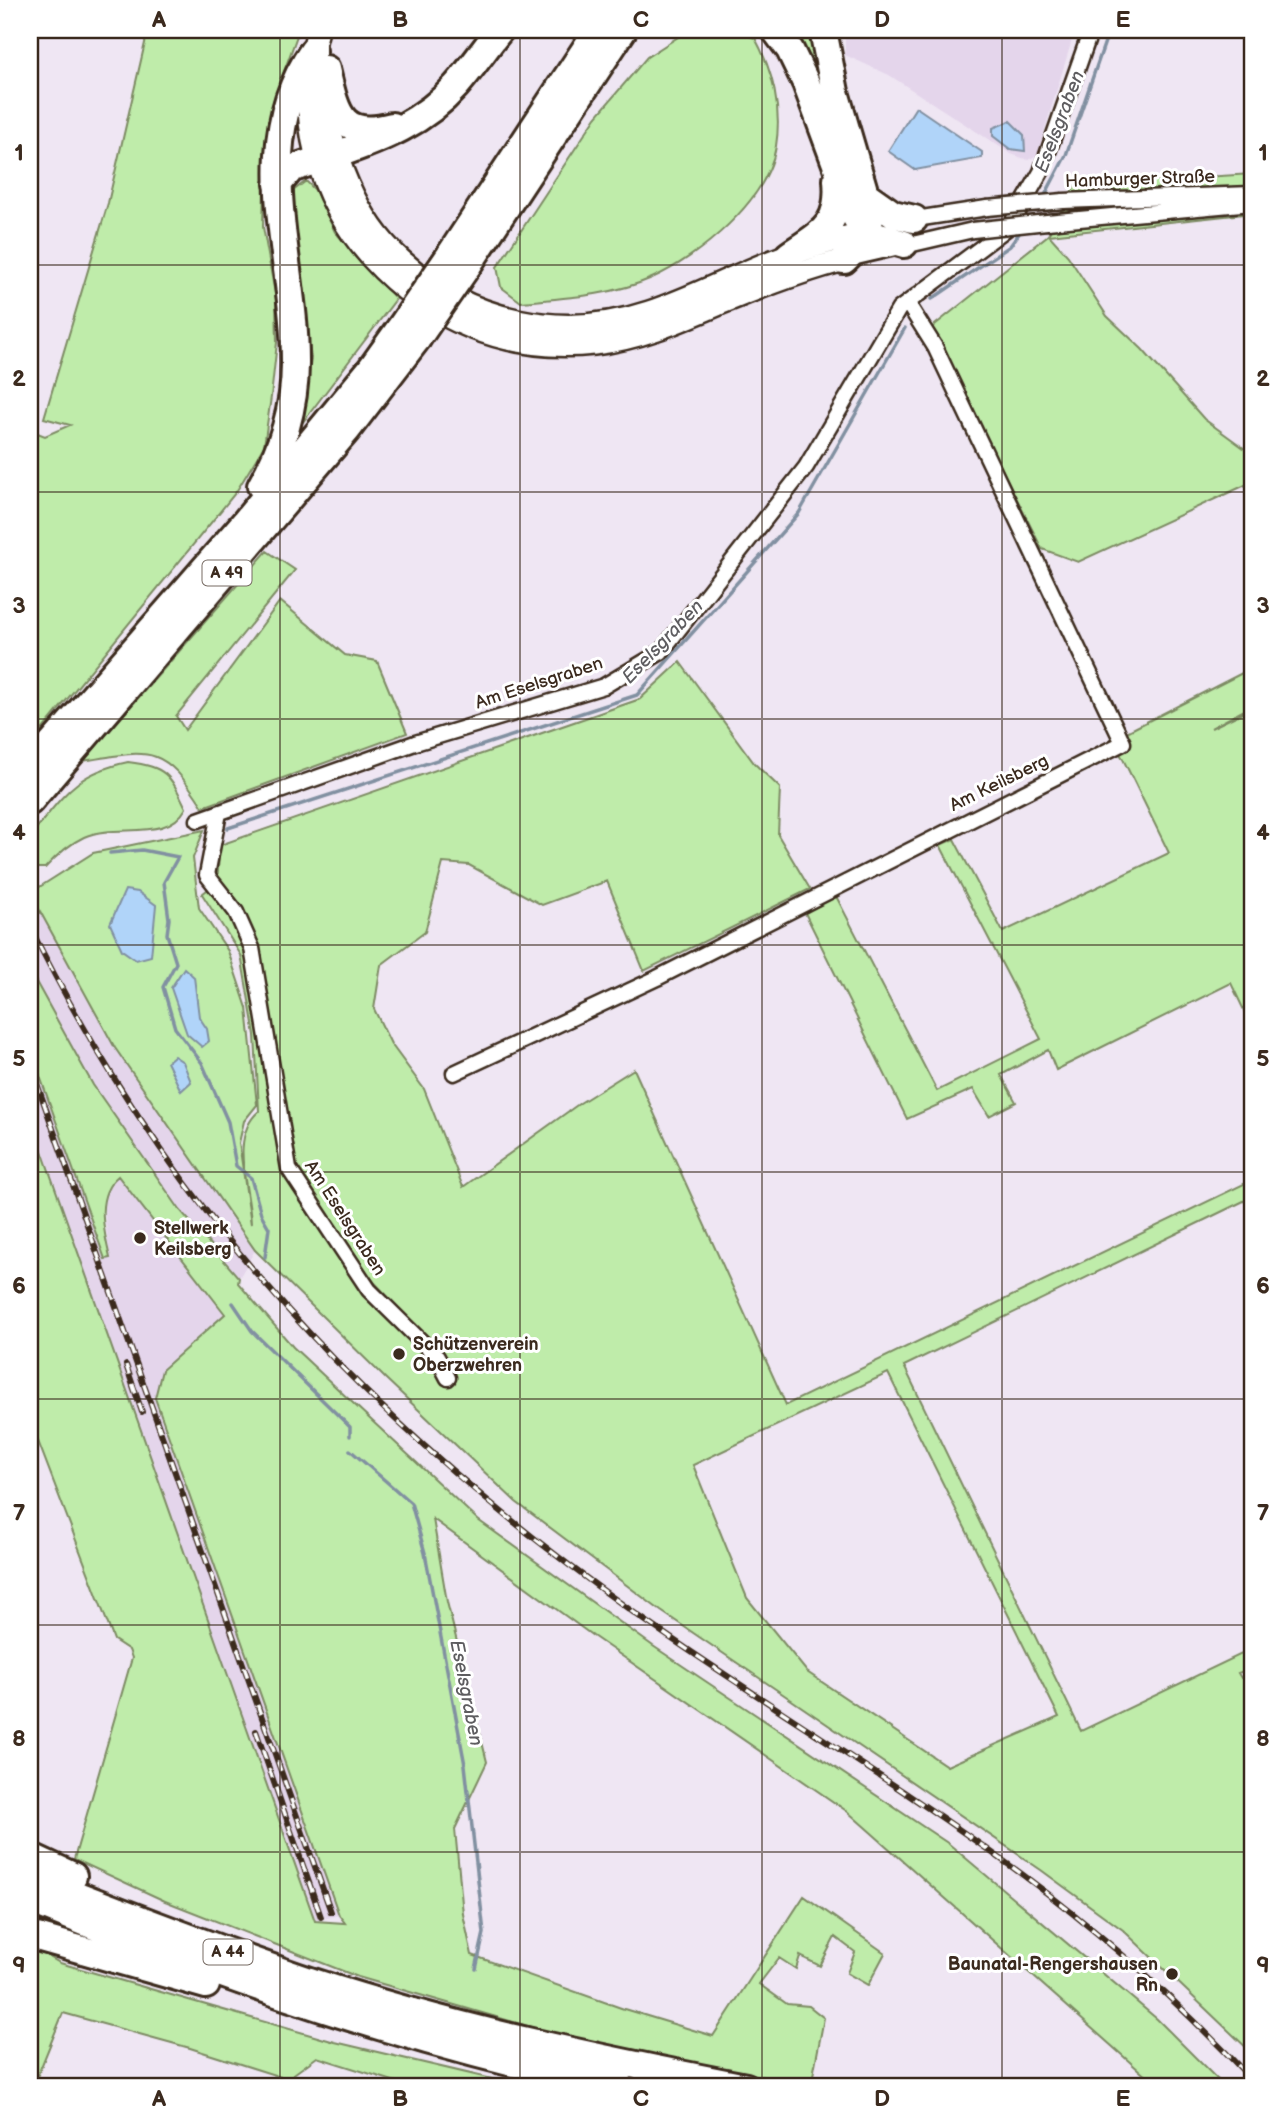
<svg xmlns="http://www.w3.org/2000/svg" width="1282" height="2117" viewBox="0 0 1282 2117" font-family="'Balsamiq Sans',sans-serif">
	<rect width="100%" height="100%" fill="#efe6f3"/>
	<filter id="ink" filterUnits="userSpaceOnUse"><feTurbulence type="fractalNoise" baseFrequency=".0143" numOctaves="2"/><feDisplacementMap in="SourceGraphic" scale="14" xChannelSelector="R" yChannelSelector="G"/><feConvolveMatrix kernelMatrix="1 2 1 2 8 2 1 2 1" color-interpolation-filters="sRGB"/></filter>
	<g filter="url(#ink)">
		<path fill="#e4d5eb" d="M845 30H1075L1037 155 1028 160 1011 154 889 75 845 55Z
			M30 892 115 1048 255 1250 239 1278 180 1210 93 1085 30 971Z
			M30 1048 105 1258H110L103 1203 105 1194 118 1176 226 1314 162 1370 155 1398 339 1915 315 1921 30 1117Z"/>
		<path fill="#bfecaa" stroke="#7d8b64" stroke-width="2" fill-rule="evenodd" d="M148 30H299L273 102 264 188 263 227 276 299 277 342 271 397 264 446 236 492 30 745V430L45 436 70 425 44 418 108 203Z
			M689 30H732L755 38C773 71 782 109 776 146 768 200 699 257 652 278 611 296 565 298 521 302L501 287 497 267 596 117 647 57Z
			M786 30H818L834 110Z
			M1252 174V213L1049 235 1068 256 1107 316 1142 349 1204 419 1252 454V482L1078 562 1042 549 931 328 1048 235 1075 185Z
			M306 181 315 190 335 232 396 299 303 422 311 358 291 226 293 191Z
			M267 551 295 570 176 716 185 730 280 601 345 655 377 661 407 733 203 807C163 745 152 749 83 761Z
			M680 662 754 763 780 788 778 835 810 889 644 971 607 881 542 905 469 865 443 863 425 932 381 965 374 1009 391 1044 424 1089 463 1187 580 1103 634 1069 786 1405 1252 1180V1197L904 1366 1081 1731 1252 1649V1668L1238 1673 1241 1678 1252 1673V2053L1123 1930 1041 1870 661 1611 516 1502 386 1379 255 1250 115 1048 30 893 93 853 204 830 193 858 199 908 228 951 247 1008 257 1105 244 1121 239 1143 251 1224C250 1188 228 1138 259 1111L255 1035 241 955 202 894 217 882 220 845 640 699ZM349 1249 375 1283 438 1349 338 1253ZM888 1373 1059 1717 947 1766 807 1672 747 1598 693 1465Z
			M1252 668V706L1211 728 1252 708V1027L1231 983 1056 1070 1048 1050 1001 1075 1016 1102 989 1116 973 1089 907 1119 805 913 836 896 937 1091 1041 1039 940 845 954 839 1003 932 1169 853 1122 757 1111 740Z
			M128 762C166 767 170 774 186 808 167 843 117 822 84 837 69 844 56 856 45 868H30V836C65 795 73 774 128 762Z
			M30 971 93 1085 180 1210 239 1278 238 1283 293 1347 478 1520 653 1646 949 1844 1157 2019 1225 2087H1158L848 1812 593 1636 433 1519 447 1602 487 1762 455 1829 463 1914 472 1955 624 2009 713 2036 804 1896 885 1953 868 1985 847 1973 855 1952 835 1937 820 1966 800 1956 796 1969 779 1958 759 1984 787 2004 809 2006 824 2018 811 2086 579 2041 358 1977 165 1901 74 1859 132 1658 129 1650 114 1640 30 1420V1117L315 1921 345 1923 339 1915 155 1398 162 1370 225 1314 118 1176C94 1196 104 1231 110 1258L105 1259 30 1048Z
			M30 1946 60 1963 335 2042 526 2087H412L317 2057 287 2079 190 2048 63 2013 33 2087H30Z"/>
		<path fill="#b0d4f9" stroke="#8190a1" stroke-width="2" d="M916 107 982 152V158L915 170 888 151Z
			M1010 121 1024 135 1025 151 1010 149 993 136V128Z
			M125 890 138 892 156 905 151 956 136 960 122 950 110 924Z
			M184 968 194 977 199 1017 207 1029 209 1041 202 1047 187 1034 171 988Z
			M174 1056 183 1062 191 1082 181 1091 167 1062Z"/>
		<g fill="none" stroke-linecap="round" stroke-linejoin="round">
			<path stroke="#8190a1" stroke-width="3.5" d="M1043 199 1066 155 1109 30
				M932 299 1010 246 1023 228
				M228 828 637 695 799 513 905 328
				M110 853 142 850 178 857 164 882 169 919 167 934 176 963 163 987 175 1028 202 1063 228 1122 236 1166 251 1178 261 1214 269 1228 265 1257
				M233 1303 252 1331 350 1427V1436
				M350 1450 411 1503 425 1553 465 1765 484 1933 476 1969"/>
			<defs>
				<path id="street" d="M1063 201 1252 194
					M909 220 987 208
					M1047 222 1252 203
					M852 258 973 230
					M219 813 207 875 236 912 252 948 289 1169 369 1290 437 1357 448 1378
					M198 820 415 743 604 686 661 652 806 467 899 309 1010 226 1041 172 1091 30
					M454 1073 657 978 1123 743 935 347 908 304"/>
				<path id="secondary" d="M318 30C269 202 420 363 594 344 640 339 682 320 724 302 763 286 803 271 844 260
					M326 94C329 153 357 221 401 260 469 322 562 341 649 312 691 298 731 277 772 261 803 249 836 240 868 231"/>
				<path id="highway" d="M775 30 790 50 806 83 856 218 876 236 904 244
					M823 30 835 92 870 211C871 234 860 245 844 260
					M326 69C336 112 340 140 392 126
					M338 154C382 139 424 122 456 86 472 68 485 48 500 30
					M278 184 291 169 317 160
					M866 195 893 214 914 219
					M450 255 598 30
					M789 255C823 232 841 225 837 180
					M468 265 623 30
					M261 486C282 450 295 407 295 364 296 260 247 145 313 51
					M30 769 245 522 370 370 400 328
					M30 801 347 430 417 339
					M30 1856 73 1876
					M30 1877C124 1913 218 1950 313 1982 454 2028 601 2059 746 2087
					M30 1900C217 1977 421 2048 621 2087
					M30 1935 206 1985"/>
			</defs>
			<use href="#street" stroke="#3b2a1e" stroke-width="19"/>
			<use href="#secondary" stroke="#3b2a1e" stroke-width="26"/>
			<use href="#highway" stroke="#3b2a1e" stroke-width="32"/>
			<use href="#street" stroke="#fff" stroke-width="14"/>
			<use href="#secondary" stroke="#fff" stroke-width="21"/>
			<use href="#highway" stroke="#fff" stroke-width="26"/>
			<defs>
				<path id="rail" d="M30 927C174 1218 370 1425 633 1612 761 1702 897 1782 1023 1875 1105 1936 1182 2005 1252 2080
					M30 1064 331 1912
					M126 1365 142 1412
					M256 1731 321 1917"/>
			</defs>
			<use href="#rail" stroke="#3b2a1e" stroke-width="6"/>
			<use href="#rail" stroke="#fff" stroke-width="3.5" stroke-dasharray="10" stroke-linecap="butt"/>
			<defs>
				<path id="street-bridge" d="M987 208 1063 201
					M973 230 1047 222"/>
				<path id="highway-bridge" d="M400 328 450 255
					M417 339 468 265"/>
			</defs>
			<use href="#street-bridge" stroke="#3b2a1e" stroke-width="19" stroke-linecap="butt"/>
			<use href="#highway-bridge" stroke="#3b2a1e" stroke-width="32" stroke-linecap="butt"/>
			<use href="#street-bridge" stroke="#fff" stroke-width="14"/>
			<use href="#highway-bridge" stroke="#fff" stroke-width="26"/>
		</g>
	</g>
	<path fill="none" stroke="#3b2a1e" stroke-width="2" stroke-opacity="0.55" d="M280 30V2087M520 30V2087M762 30V2087M1002 30V2087M30 265H1252M30 492H1252M30 719H1252M30 945H1252M30 1172H1252M30 1399H1252M30 1625H1252M30 1852H1252"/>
	<g fill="#3b2a1e" stroke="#fff" stroke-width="2.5">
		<circle cx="140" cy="1238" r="7"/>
		<circle cx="399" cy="1354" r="7"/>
		<circle cx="1172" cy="1974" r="7"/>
	</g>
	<g text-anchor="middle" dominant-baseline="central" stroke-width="6" stroke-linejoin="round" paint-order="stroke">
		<g fill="#fff" stroke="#766a62" stroke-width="2">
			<rect x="202.5" y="560.5" width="49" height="25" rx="5"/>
			<rect x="203.5" y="1939.5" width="49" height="25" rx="5"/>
		</g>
		<g font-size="16" font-weight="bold" fill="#3b2a1e">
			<text x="227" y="573">A 49</text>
			<text x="228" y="1952">A 44</text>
		</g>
		<g font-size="18" fill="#3b2a1e" stroke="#fff">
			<text transform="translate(1140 179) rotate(-2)">Hamburger Straße</text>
			<text transform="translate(539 683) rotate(-18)">Am Eselsgraben</text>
			<text transform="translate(999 783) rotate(-26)">Am Keilsberg</text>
			<text transform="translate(345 1218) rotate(57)">Am Eselsgraben</text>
		</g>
		<g font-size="18" font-weight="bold" fill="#3b2a1e" stroke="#fff" text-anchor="start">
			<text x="154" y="1228">Stellwerk<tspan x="154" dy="21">Keilsberg</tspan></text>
			<text x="413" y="1344">Schützenverein<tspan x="413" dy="21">Oberzwehren</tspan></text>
			<text x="1158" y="1964" text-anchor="end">Baunatal-Rengershausen<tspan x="1158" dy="21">Rn</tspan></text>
		</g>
		<g font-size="19" font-style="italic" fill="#5e5d60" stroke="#fff">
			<text transform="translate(1060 122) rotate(-69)">Eselsgraben</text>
			<text transform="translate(663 642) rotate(-46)">Eselsgraben</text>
			<text transform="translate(466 1693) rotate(79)">Eselsgraben</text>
		</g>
	</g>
	<rect width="1282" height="2117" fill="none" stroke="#fff" stroke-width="77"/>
	<rect x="38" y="38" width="1206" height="2040" fill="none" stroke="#3b2a1e" stroke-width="2.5"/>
	<g font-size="23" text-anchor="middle" font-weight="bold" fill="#3b2a1e">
		<text x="159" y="27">A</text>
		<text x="400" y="27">B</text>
		<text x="641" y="27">C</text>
		<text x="882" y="27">D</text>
		<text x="1123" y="27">E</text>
		<text x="19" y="160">1</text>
		<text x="1263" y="160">1</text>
		<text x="19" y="386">2</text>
		<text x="1263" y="386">2</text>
		<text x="19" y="613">3</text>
		<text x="1263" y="613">3</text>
		<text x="19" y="840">4</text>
		<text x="1263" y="840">4</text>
		<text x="19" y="1066">5</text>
		<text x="1263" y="1066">5</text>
		<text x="19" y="1293">6</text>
		<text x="1263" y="1293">6</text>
		<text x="19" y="1520">7</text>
		<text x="1263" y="1520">7</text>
		<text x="19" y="1746">8</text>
		<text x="1263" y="1746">8</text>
		<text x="19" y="1973">9</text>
		<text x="1263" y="1973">9</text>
		<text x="159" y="2106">A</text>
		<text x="400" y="2106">B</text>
		<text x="641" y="2106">C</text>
		<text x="882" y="2106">D</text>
		<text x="1123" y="2106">E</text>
	</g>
</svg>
